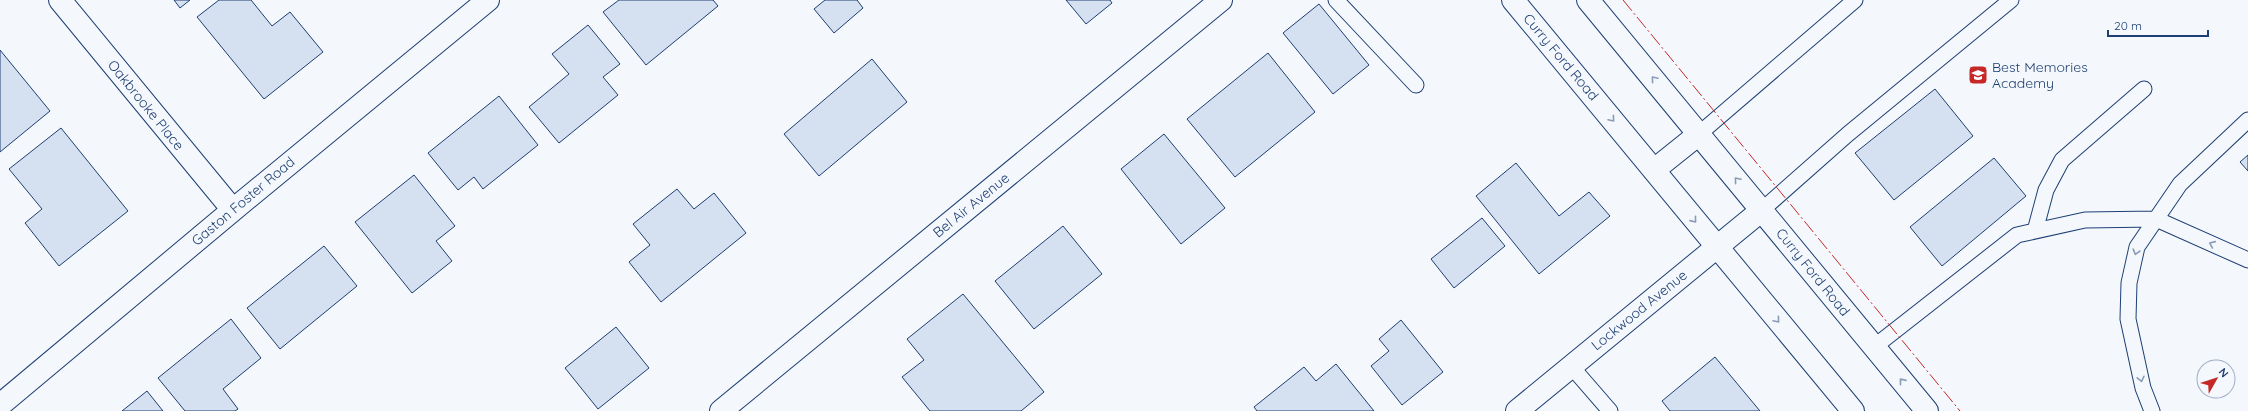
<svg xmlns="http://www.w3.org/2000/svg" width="2248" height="411" viewBox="0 0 2248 411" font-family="Quicksand,sans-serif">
	<rect width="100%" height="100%" fill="#f4f7fb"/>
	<path fill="#d5e0f0" stroke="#1d3f73" d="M174 0H190L180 8Z
		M219 0H251L272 26 290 12 323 52 264 99 197 17Z
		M619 0H713L718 6 646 65 603 12Z
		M825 0H857L863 8 834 33 814 9Z
		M1066 0H1110L1112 3 1086 24Z
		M1319 4 1369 65 1333 94 1283 33Z
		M588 25 620 64 603 77 618 95 559 143 529 107 569 74 552 54Z
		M0 50 50 111 0 152Z
		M1268 53 1315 112 1235 177 1187 119Z
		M872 59 907 102 819 176 784 134Z
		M1935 89 1973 136 1894 200 1855 153Z
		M499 96 538 145 483 189 474 177 458 190 428 153Z
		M61 128 128 211 59 266 25 223 42 209 9 169Z
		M1164 134 1225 208 1181 244 1121 169Z
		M2248 155V171L2240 162Z
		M1994 158 2026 196 1942 266 1910 227Z
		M1516 163 1559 216 1589 192 1610 216 1539 274 1476 196Z
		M414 175 455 226 436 241 452 261 412 293 355 222Z
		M677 189 694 209 714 193 746 233 661 302 629 262 650 245 633 224Z
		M1482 218 1505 246 1454 288 1431 259Z
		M1063 226 1102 274 1034 329 995 281Z
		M324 246 357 286 280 349 247 308Z
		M963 294 1044 392 1021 411H930L902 377 924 360 907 339Z
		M231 319 261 358 223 389 238 409 235 411H185L158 378Z
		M1401 320 1443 372 1402 405 1371 366 1389 351 1379 339Z
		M616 327 649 368 598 409 565 368Z
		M1715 357 1760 411H1670L1662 401Z
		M1336 364 1374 411H1257L1254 407 1304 367 1316 381Z
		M147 391 163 411H122Z"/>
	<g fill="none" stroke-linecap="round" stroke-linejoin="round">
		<defs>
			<path id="service" d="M1336 0 1416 85
				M1699 134 1855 0
				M1762 210 1848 134 2011 0
				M2035 231 2046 190 2062 160 2144 89
				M1874 347 2017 235 2085 220 2156 219 2248 260
				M1571 366 1610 411
				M2152 411 2143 388 2128 319 2129 283 2137 247 2180 184 2248 120"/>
			<path id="minor" d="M60 0 233 210
				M1654 170 1699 134
				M0 405 233 210 488 0
				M721 411 1221 0
				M1517 411 1762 210"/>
			<path id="secondary" d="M1513 0 1853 411
				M1588 0 1927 411"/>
		</defs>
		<use href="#service" stroke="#1d3f73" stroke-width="17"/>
		<use href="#minor" stroke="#1d3f73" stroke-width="24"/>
		<use href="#secondary" stroke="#1d3f73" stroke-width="24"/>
		<use href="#service" stroke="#f4f7fb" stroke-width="15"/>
		<use href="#minor" stroke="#f4f7fb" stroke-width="22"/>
		<use href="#secondary" stroke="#f4f7fb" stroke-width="22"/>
		<path stroke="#c62828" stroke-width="1" stroke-dasharray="14 3 2 3" stroke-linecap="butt" d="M1623 0 1960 411"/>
	</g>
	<defs><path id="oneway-chevron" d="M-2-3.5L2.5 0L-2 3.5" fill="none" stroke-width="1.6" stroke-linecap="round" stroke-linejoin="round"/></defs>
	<g stroke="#889bb7">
		<use href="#oneway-chevron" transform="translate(1654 79) rotate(-130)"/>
		<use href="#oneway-chevron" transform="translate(1612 119) rotate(50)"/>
		<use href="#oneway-chevron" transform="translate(1737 180) rotate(-130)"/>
		<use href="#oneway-chevron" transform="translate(1694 220) rotate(51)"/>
		<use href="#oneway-chevron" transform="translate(2212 244) rotate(-156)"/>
		<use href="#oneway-chevron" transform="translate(2136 252) rotate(106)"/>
		<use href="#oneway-chevron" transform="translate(1777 320) rotate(50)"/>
		<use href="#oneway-chevron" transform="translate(2141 379) rotate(77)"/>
		<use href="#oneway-chevron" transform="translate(1902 381) rotate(-129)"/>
	</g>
	<defs>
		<symbol id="school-square" viewBox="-11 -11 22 22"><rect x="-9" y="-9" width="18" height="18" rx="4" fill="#c62828" stroke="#f4f7fb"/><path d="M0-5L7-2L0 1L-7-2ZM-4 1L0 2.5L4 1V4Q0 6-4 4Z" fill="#fff"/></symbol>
	</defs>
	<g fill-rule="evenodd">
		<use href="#school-square" x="1967" y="64" width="22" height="22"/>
	</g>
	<g text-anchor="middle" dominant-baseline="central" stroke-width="3" stroke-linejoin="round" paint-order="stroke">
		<g font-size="14" fill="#1d3f73" stroke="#f4f7fb">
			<text transform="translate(1561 57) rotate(50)">Curry Ford Road</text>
			<text transform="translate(146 105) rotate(51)">Oakbrooke Place</text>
			<text transform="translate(243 201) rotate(-40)">Gaston Foster Road</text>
			<text transform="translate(971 205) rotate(-39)">Bel Air Avenue</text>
			<text transform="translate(1813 272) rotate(51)">Curry Ford Road</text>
			<text transform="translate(1639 310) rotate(-39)">Lockwood Avenue</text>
		</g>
		<g font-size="14" fill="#1d3f73" stroke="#f4f7fb" text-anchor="start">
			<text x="1992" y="67">Best Memories<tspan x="1992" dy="16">Academy</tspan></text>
		</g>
	</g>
	<g transform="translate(2216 379) rotate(51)"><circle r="19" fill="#f4f7fb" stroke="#9eadc5"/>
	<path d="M0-3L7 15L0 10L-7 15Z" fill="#c62828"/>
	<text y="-6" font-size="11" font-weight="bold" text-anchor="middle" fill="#1d3f73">N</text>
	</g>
	<path d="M2108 30v6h100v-6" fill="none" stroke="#1d3f73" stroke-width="2"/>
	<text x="2114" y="30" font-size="12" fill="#1d3f73" stroke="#f4f7fb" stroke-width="3" paint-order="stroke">20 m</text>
</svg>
